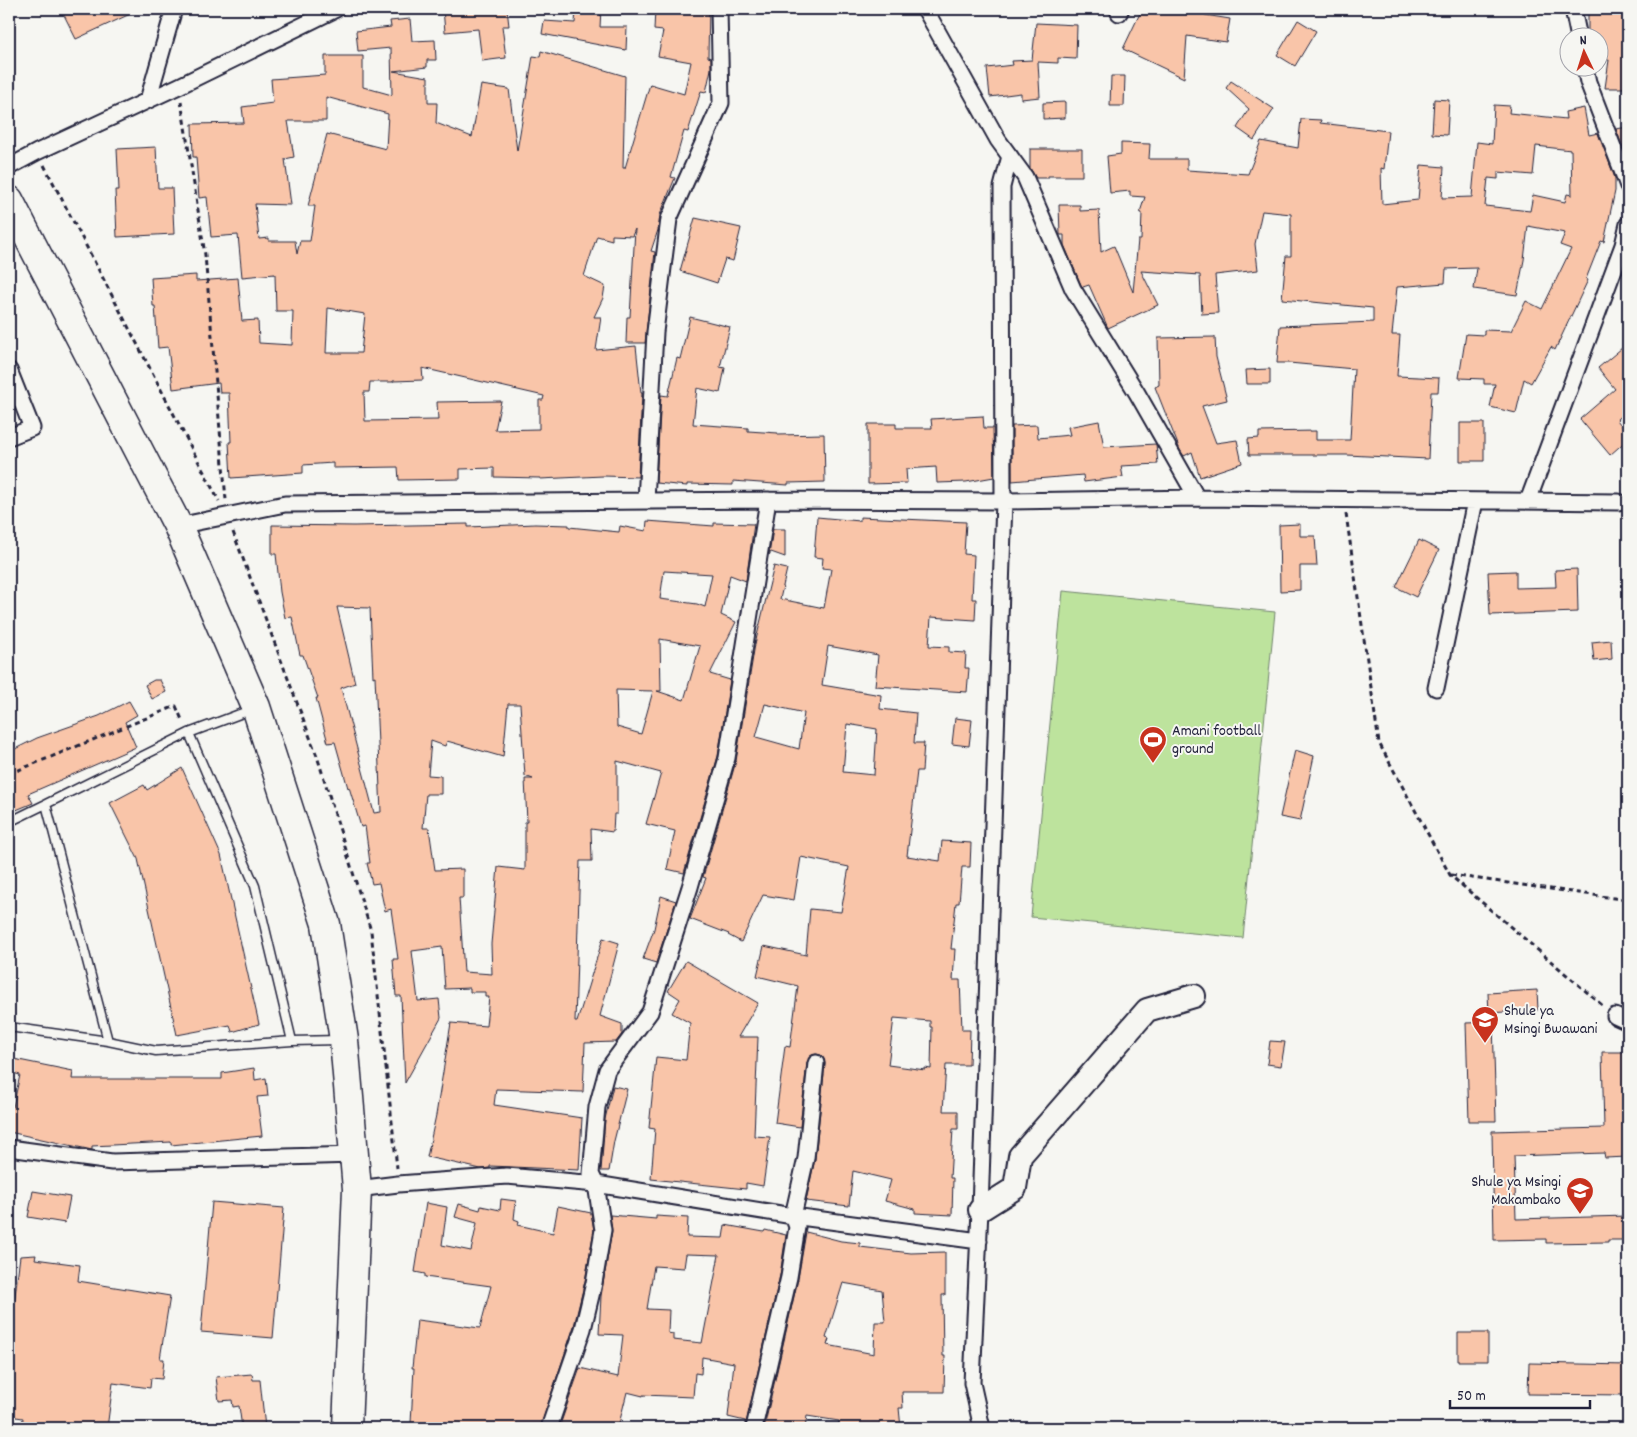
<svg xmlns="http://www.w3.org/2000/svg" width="1637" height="1437" viewBox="0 0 1637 1437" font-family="Dekko,sans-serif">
	<rect width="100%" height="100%" fill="#f6f6f2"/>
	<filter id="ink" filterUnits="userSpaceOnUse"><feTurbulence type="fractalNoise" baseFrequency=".02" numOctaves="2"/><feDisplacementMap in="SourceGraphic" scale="10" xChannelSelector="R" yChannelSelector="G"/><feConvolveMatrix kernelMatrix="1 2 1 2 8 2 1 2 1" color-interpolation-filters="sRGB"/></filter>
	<g filter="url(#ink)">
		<path fill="#bde39d" stroke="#70826c" d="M1063 591 1275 612 1243 938 1031 917Z"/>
		<path fill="#f9c5a9" stroke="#22223b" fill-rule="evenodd" d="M61 9H141L76 39Z
			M443 9H507L509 26H502L506 58 482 61 478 29 445 32Z
			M576 9H601L600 27H627L626 50 542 34 544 21 575 23Z
			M655 9H709L708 57 711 58V69L706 92 701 91 688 132 684 131 671 177 675 178 660 215 658 230 651 251 655 252 645 343H626L627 317H630L635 229 632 236 612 235V240L597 236 584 276 605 286 603 298 594 317H601L596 350 636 346 641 393H642L638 477 603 476 540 479V478L494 477V468L460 469V479L399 480 398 467 333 468V463L303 465V473L231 478 229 442H231L229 393H220L219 383 173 389 168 347 158 348 155 306H153L151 278 196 275V281L238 278 242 321 258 320 259 343 292 345 293 311H276L275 274 242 277 238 235 211 237 207 197 199 198 196 157H193L192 124 244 123 242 107 273 103 271 79 325 75V56H363V87L392 95 391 48 358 51 356 31 391 27 390 21 410 19 412 41 435 40 436 60H427V67L393 71 428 77V103H437L436 123 472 137 481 85 509 89 517 151 533 56 540 57 541 51 625 76 623 168H625L650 84 684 94 691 62 658 56 663 31 654 30ZM326 97 388 114 386 149 327 134 308 206H315L310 241H300L297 254 295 241H269V238L259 239 255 204 291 205 285 159 294 157 288 121H326ZM328 308 365 314 361 353H326ZM422 368 544 396 543 400H539V429L495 430 501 401 437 402 438 420 365 421 364 392H369L370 382H393V381L423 380Z
			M1142 9H1205V15L1230 19 1226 42 1187 36 1184 78 1123 49Z
			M1588 9H1628V88H1605L1609 60H1600V38H1588Z
			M1298 20 1316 31 1295 66 1277 55Z
			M1036 23 1077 25 1076 59 1058 58V63L1038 62 1040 97 1021 99V93L990 97 987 68 1013 65 1012 61 1032 60Z
			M1111 76H1125L1124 106H1110Z
			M1231 81 1274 109 1254 140 1237 128 1249 109 1226 88Z
			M1434 99 1449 100 1447 135 1432 134Z
			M1065 102V118L1043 119V103Z
			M1494 105 1510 106 1509 113 1566 119 1565 112 1584 108 1589 135 1598 133 1615 178V191L1604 242 1601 241 1586 279 1588 280 1555 350 1551 347 1531 383 1524 379 1516 413 1490 407 1495 384H1484V379L1459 378 1466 334 1484 335V330L1511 331 1526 301 1542 309 1571 249 1560 245 1565 233 1528 226 1524 260 1517 295 1474 289 1477 268 1446 269 1445 283 1397 287 1392 335H1400L1397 376 1439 378 1438 392H1431L1428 459 1347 455H1249L1248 439 1259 438V432L1316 431V440H1350L1354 369 1289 363H1277L1280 326 1373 322V308L1282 299 1286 256H1291V214L1262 211 1255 244 1258 270 1215 275 1218 313 1202 314 1200 275 1141 271 1158 305 1108 328 1089 285 1083 287 1081 285 1064 245V235H1060L1059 205H1080V211L1099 210 1101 252 1114 246 1133 292 1138 240H1141L1142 213 1140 212 1145 197 1130 196V191L1110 193 1107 156 1121 154V143L1150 144 1149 159H1187V170L1248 174 1261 141 1298 148 1301 119 1321 120 1320 123 1388 131 1384 169 1381 168 1382 204 1418 200 1421 165 1444 167 1442 198 1472 197 1477 142 1492 144ZM1536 146 1571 150 1572 195 1567 194 1565 202 1533 195 1530 211 1485 206 1488 178 1498 179V172L1533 175Z
			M1628 127V156H1626L1616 129Z
			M156 147 158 188H172L174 234 117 237 115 190H119L117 149Z
			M1030 149H1082V176H1048V178H1036L1030 168Z
			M695 218 741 228 733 261 725 259 717 283 680 271Z
			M690 317 730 327 720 367 725 368 720 393 697 388 693 424 748 428V431L778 433V435L824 434 825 482 788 483V485L733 481V485L687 484V486L656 483 661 395 668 396 677 358 680 359Z
			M1215 337 1216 357 1227 400 1202 406 1216 443 1237 440 1242 463 1200 477 1192 452 1184 456 1180 450 1155 387 1159 385 1158 338Z
			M1628 343V410L1617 420 1628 434V439L1610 455 1580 419 1615 389 1598 368Z
			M1270 369V384H1247L1246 370Z
			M983 416 984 428H993L994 477 966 482 937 483 936 467 906 469 907 483 868 484V424H896V428H932L931 419Z
			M1099 421 1104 447 1156 444 1158 464 1121 466 1123 477 1084 482 1083 475 1012 481V426L1037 425 1038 438 1070 435 1068 427Z
			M1460 423H1484V461H1460Z
			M817 517 860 521V517L966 522 964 554 974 555 972 599H976L975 620 931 617 929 646 949 647V652L966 653 965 668H969L967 692 875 686 878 655 828 646 822 685 881 695 880 709 916 713 914 743H924L922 771H917L907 856 940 861 942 841 971 843 970 867H962L959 903H956L951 949H955L953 980H960L962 1030H970L969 1065H946L943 1111H958V1129H953L950 1178H953L952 1215 915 1213V1209L885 1201 891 1180 853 1171 849 1206 806 1201 815 1159 825 1064 824 1059 821 1055 816 1054 812 1055 807 1062 800 1127 775 1123 785 1046 790 1047 798 986 757 976 764 946 806 955 810 909 841 912 849 867 801 857 794 900 763 895 741 942 728 935 729 934 690 919 706 878 703 877 736 761 755 644 774 566 787 569 780 599 824 608 831 569 822 568 823 558 814 557ZM765 704 804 713 799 749 756 737ZM847 724 877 729 874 775 843 772ZM894 1018 930 1021V1027H932L931 1069 925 1068V1070L888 1065Z
			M647 521 714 526V523L754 524 746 581 730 575 721 615 736 622 710 674 730 680 718 756 684 873 667 869 675 831 646 824 661 773 617 761V814H614L613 832 591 829 592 861H580L575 1022H577L603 938 619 943 600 1016 622 1024V1034L616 1042 585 1043 583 1092 496 1089 494 1105 582 1118 579 1170 490 1166V1168L481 1169 427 1157 436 1115 451 1023 486 1026 489 997H485V992H470V988L445 989 442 947 412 951 418 1001 439 999 441 1018 405 1083 401 996H396L393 959H398L391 909 385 911 379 883 372 884 367 863H370L365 826 361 827 349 787 348 788 335 742 328 743 316 698H318L303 655H300L292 617 285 618 280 592 276 554H272V525L354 526 468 524V527L535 524 569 525V527L619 532 620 526 646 531ZM664 571 712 574 705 607 697 604 660 599ZM337 607 370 608 373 677 375 676 381 812 374 813 341 688 355 683ZM660 639 700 646 684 700 657 691H661ZM616 690 653 691 641 734 617 727ZM508 704H520L525 776 533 779H525L527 822H525V870L498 867 491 944 492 974 464 972 459 898H463V869L435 870 429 828H423L426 794H441V776L428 775 431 741 445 746 447 741 503 757Z
			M1300 524V536H1315L1317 566H1300V590L1280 591 1279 525Z
			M773 529H785V557L771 552 769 555Z
			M1419 540 1439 550 1416 597 1396 587Z
			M1577 569 1578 612 1490 615 1488 572 1516 571V588L1556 587 1555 570Z
			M1611 640 1612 659 1594 661 1592 642Z
			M154 680H160L166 692 152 699 145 685Z
			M129 701 137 715 125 722 136 747 28 794 33 803 9 813V752L37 738 99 716Z
			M955 718 972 720 969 746 952 744Z
			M1295 750 1314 756 1300 821 1280 817Z
			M182 768 221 855 259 1024 232 1032 230 1025 177 1035 138 859 110 803 144 785 147 790Z
			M661 896 676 901 656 963 643 959 654 929Z
			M686 961 758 1003 738 1037H758L754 1136 770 1137 763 1186 746 1183V1189L651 1179 655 1129 649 1128 656 1057 686 1060 690 1023 672 1013 680 999 668 991Z
			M1537 990 1538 1010 1489 1013 1488 993Z
			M1493 1022 1496 1121H1469L1466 1023Z
			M1270 1041 1285 1042 1281 1066 1267 1064Z
			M1602 1052H1628V1157L1605 1158 1604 1153 1514 1156 1516 1219 1628 1216V1240H1608V1242L1546 1243V1239L1494 1240 1492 1131 1604 1128Z
			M9 1058 73 1071 72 1079H222V1073L254 1068 255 1080 266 1078 268 1096 257 1097 262 1136 171 1145V1142L92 1146V1150L9 1132V1106L13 1107 20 1075 9 1072Z
			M613 1086 627 1089 614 1141 609 1171H601L605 1119Z
			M33 1191 70 1197 65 1223 28 1217Z
			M501 1199 516 1201 514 1219 519 1221 518 1225 553 1233 558 1206 591 1213 594 1230 585 1281 574 1326 540 1428H503L411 1423 414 1368H412L417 1320 480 1328 491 1286 425 1277V1274L415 1272 426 1203 447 1207 442 1245 471 1251 477 1223 455 1217 459 1204 480 1210 481 1206 500 1210Z
			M212 1202 284 1208 273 1338 201 1332Z
			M610 1215 656 1219V1216L688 1218 687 1237 723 1238 725 1225 764 1232 765 1230 786 1235 780 1275 745 1428V1421L728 1417 734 1363 702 1357 701 1374 695 1373 693 1397 643 1395V1396L627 1392 618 1428H559L580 1368 618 1377 623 1335 599 1334 601 1296 612 1231ZM686 1254 719 1255 702 1343 673 1340V1334L668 1333 669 1310 647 1309 654 1266 684 1268Z
			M806 1232 841 1241 860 1243V1247L911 1253 945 1252V1295H942L943 1356H945L944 1392H902L903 1408H899L901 1428H838L839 1421 807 1416 805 1428H764L798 1279ZM843 1283 882 1290 885 1322H875L874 1354 827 1345 829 1339 826 1338Z
			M36 1255 35 1259 80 1265 78 1281 170 1296 160 1359H164L162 1379 151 1378 150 1388 113 1383 107 1428H22L23 1418 9 1416V1343L20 1256Z
			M1458 1333H1488V1361H1458Z
			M1529 1363 1628 1365V1395L1528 1394Z
			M252 1374 253 1380H260L265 1428H242L239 1406 233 1407 232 1400 219 1401 216 1377Z"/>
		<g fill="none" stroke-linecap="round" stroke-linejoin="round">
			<defs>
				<path id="lane" d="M253 709 189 733 46 804 108 1041 156 1051 292 1041 340 1040
					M189 733 255 886 292 1041
					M9 822 46 804
					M9 1027 108 1041"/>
				<path id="street" d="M925 9 998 140 1025 177 1073 289 1137 393 1197 498
					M1573 9 1579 38
					M1119 13 1121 9
					M1585 68 1588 82 1628 186
					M148 100 174 9
					M9 167 37 152 179 86 336 9
					M9 370 32 428 9 437
					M646 501 655 332 669 219 721 103 719 9
					M1528 501 1623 245 1628 224
					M178 526 285 504 768 500 1004 501 1197 498 1619 502
					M1436 688 1475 501
					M1615 1016 1628 1022
					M9 1148 112 1162 355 1155
					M357 1189 398 1184 507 1176 596 1184 793 1216 979 1241
					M549 1428 583 1329 594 1283 603 1230 596 1184 591 1174 597 1107 607 1070 650 1012 690 887 727 758 768 500
					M754 1428 789 1277 797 1227 793 1216 806 1158 816 1063
					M982 1428 972 1383 980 1210 1004 501 1003 499 1002 187 1010 156"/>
				<path id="secondary" d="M980 1210 1015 1188 1020 1156 1147 1010 1194 996"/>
				<path id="highway" d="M9 200 178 526 256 707 326 924 344 1040 357 1189 347 1428"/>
			</defs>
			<use href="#lane" stroke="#22223b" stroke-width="11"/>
			<use href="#street" stroke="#22223b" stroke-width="19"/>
			<use href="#secondary" stroke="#22223b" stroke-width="26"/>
			<use href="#highway" stroke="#22223b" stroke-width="31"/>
			<path stroke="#22223b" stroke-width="3" stroke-dasharray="5 4" stroke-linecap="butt" d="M181 101 205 255 226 500
				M44 165 219 501
				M1346 514 1379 743 1450 875 1602 1005
				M233 532 317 756 371 931 397 1168
				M9 774 176 706 183 722
				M1451 875 1628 900"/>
			<use href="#lane" stroke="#f6f6f2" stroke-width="8"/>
			<use href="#street" stroke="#f6f6f2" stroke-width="15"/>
			<use href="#secondary" stroke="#f6f6f2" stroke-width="22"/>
			<use href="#highway" stroke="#f6f6f2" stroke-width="28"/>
		</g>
	</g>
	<defs>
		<symbol id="stadium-pin" viewBox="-11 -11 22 30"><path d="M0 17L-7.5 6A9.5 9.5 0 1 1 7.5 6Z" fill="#c8321e" stroke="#f6f6f2"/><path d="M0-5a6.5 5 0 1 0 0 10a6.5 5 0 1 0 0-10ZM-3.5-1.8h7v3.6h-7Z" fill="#fff"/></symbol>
		<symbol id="school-pin" viewBox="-11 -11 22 30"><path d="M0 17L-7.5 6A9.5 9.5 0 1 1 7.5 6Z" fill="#c8321e" stroke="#f6f6f2"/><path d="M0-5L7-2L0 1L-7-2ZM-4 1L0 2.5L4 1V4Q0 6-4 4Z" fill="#fff"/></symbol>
	</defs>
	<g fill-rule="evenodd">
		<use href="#stadium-pin" x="1137" y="724" width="32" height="43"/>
		<use href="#school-pin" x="1469" y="1004" width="32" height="43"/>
		<use href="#school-pin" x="1564" y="1175" width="32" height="43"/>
	</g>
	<g text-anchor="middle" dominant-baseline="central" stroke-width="4" stroke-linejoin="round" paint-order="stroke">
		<g font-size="16" fill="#22223b" stroke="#f6f6f2" text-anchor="start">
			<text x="1172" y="731">Amani football<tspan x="1172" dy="18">ground</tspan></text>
			<text x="1504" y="1011">Shule ya<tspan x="1504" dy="18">Msingi Bwawani</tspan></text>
			<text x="1561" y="1182" text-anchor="end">Shule ya Msingi<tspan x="1561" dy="18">Makambako</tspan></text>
		</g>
	</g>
	<rect width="1637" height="1437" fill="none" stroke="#f6f6f2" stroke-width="30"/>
	<rect x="15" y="15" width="1607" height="1407" fill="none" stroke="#22223b" stroke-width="2" filter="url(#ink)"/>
	<g transform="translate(1584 52) rotate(356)"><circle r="24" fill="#f6f6f2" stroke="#a1a1a9"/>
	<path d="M0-4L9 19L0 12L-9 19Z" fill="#c8321e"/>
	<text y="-8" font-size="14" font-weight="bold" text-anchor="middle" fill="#22223b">N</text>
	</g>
	<path d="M1450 1400v8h140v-8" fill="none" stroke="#22223b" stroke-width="2.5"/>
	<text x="1457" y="1400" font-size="15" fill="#22223b" stroke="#f6f6f2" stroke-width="4" paint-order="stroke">50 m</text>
</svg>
